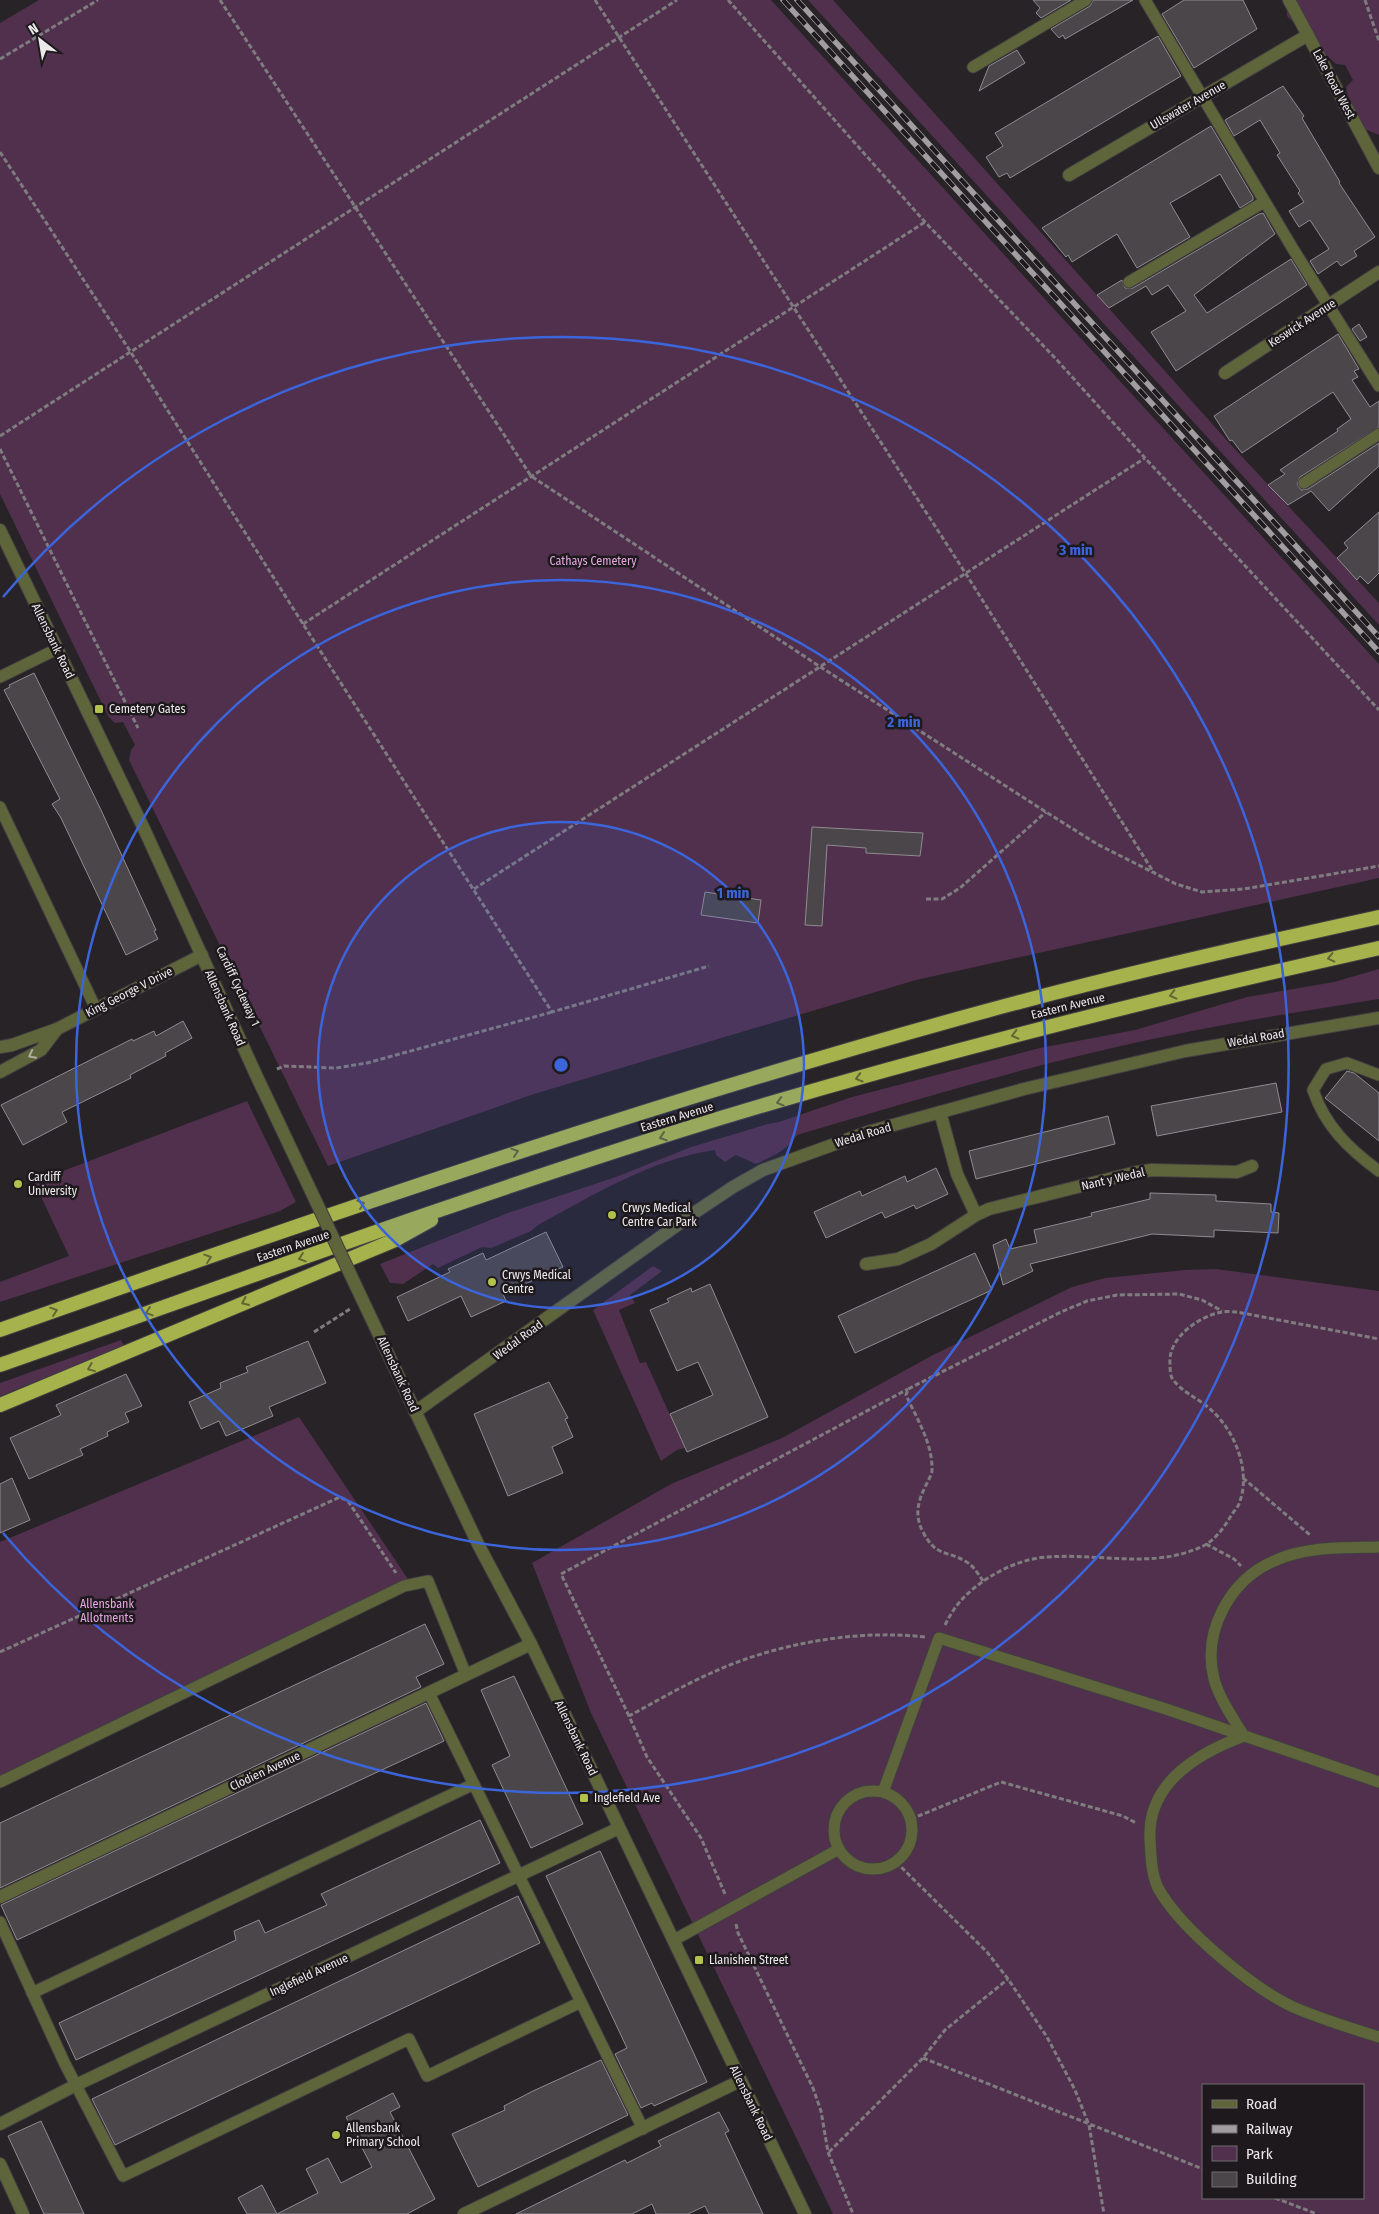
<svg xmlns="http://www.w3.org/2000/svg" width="1379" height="2214" viewBox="0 0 1379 2214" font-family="'Fira Sans Condensed',sans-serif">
	<rect width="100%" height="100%" fill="#272327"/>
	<path fill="#50304d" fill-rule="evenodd" d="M39 0H771L1379 664V878L916 980 534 1094 328 1166 129 760 131 750 135 745 123 722 115 723 108 716 0 494V23Z
		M808 0H833L1232 446 1379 603V625Z
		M1294 0H1379V135L1362 128 1350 108 1346 87 1353 80 1345 65 1336 64 1322 51 1304 44 1299 24 1292 21 1287 16V9Z
		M1379 969V999C1277 1015 1174 1032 1074 1057 981 1080 889 1108 797 1135 788 1150 771 1157 756 1164L736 1155 725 1162 716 1155 715 1150C652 1159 593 1195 538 1225L531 1231 491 1248 482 1247 438 1268 433 1264 403 1284 390 1283 380 1264 508 1213 616 1177 691 1147 768 1124 779 1122 852 1097 1040 1048 1135 1030 1247 997 1334 982Z
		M247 1101 296 1202 280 1211 0 1302V1282L69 1256 34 1182Z
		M653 1266 662 1271 630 1295 635 1303 619 1310 640 1363 646 1362 685 1448 677 1450 661 1461 593 1310Z
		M1216 1269 1379 1291V2214H833L591 1713 532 1563 671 1484 782 1438 933 1355 1072 1287 1105 1278 1185 1270ZM1203 2085H1363V2198H1203Z
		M121 1340 124 1346 0 1396V1383Z
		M299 1417 410 1582 0 1778V1542Z"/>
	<path fill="#4b464a" stroke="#908b90" d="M1033 0H1071L1041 18 1036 13 1040 8Z
		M1093 0H1133L1065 39 1063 35 1059 38 1051 29 1090 6Z
		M1184 0H1243L1257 29 1194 68 1162 14Z
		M1158 36 1181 76 1010 178 1007 173 999 177 986 157 1003 146 995 133Z
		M1017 50 1025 63 979 91 989 66Z
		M1283 86 1304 116 1302 118 1340 182 1339 183 1375 237 1354 251 1357 256 1341 266 1337 261 1318 274 1310 261 1329 249 1310 220 1299 227 1289 211 1304 202 1298 193 1300 191 1277 155 1280 153 1260 120 1234 136 1225 120Z
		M1211 126 1253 197V200L1240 208 1220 174 1186 194 1170 203 1190 237 1137 268 1117 234 1072 262 1068 255 1066 257 1042 228Z
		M1263 213 1275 234 1194 295 1207 313 1291 259 1307 285 1176 371 1151 332 1186 311 1168 285 1152 295 1146 286 1109 308 1097 295 1122 280 1125 288H1133L1259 214Z
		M1359 324 1367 337 1360 341 1352 329Z
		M1338 334 1359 369 1354 371 1358 377 1352 380 1370 407 1379 401V427L1300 477 1297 484 1301 490 1308 489 1379 443V466L1329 511 1311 491 1288 505 1268 485 1285 474 1280 470 1338 431 1337 429 1351 419 1333 392 1242 453 1232 440 1230 441 1214 416Z
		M1379 512V573L1368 584 1360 576 1357 580 1337 558 1348 548 1344 543Z
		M34 673 101 810 156 930 154 931 158 939 126 955 61 818 52 804 60 799 4 690 10 687 9 685Z
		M812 827 923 833 920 856 866 853V848L827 845 822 926 805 925Z
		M705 892 761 900 758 923 701 915Z
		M183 1021 192 1038 165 1053 166 1056 130 1075 131 1078 62 1112 67 1122 23 1145 1 1105 132 1039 133 1041 154 1031 156 1036Z
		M1347 1071 1354 1073 1379 1093V1141L1325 1098Z
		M1276 1083 1282 1112 1157 1136 1151 1106Z
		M1108 1116 1115 1144 976 1179 969 1151Z
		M936 1168 948 1194 916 1209 914 1205 885 1218 882 1212 826 1238 814 1212 860 1191 862 1196 905 1176 907 1182Z
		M1150 1193 1216 1195V1201L1271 1204V1212L1279 1213 1278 1233 1214 1230V1237L1152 1234 1030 1264 1033 1271 1003 1285 993 1245 1006 1239 1010 1249 1037 1243 1034 1230 1092 1216 1091 1213 1150 1199Z
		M546 1232 563 1267 503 1294 506 1301 471 1317 461 1296 408 1321 397 1297 450 1272 448 1269 483 1253 486 1260Z
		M975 1253 992 1290 855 1353 838 1316Z
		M710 1284 768 1417 687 1452 670 1414 713 1395 698 1362 677 1371 650 1310 669 1302 667 1299 691 1288 692 1292Z
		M308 1341 326 1383 269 1407 273 1416 226 1436 219 1421 201 1429 189 1402 221 1388 220 1383 248 1372 246 1367Z
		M126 1374 142 1406 125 1413 129 1422 107 1432 108 1436 80 1449 83 1455 29 1479 10 1438 61 1415 56 1405Z
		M549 1382 568 1418 565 1419 573 1437 552 1447 563 1473 508 1496 474 1414Z
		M12 1478 30 1520 0 1533V1484Z
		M425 1624 444 1664 416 1677 421 1687 0 1888V1823Z
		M514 1676 583 1824 531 1848 492 1765 510 1756 481 1690Z
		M426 1703 444 1741 17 1940 1 1905Z
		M480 1820 500 1863 76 2060 59 2023 236 1940 234 1931 259 1920 265 1933 327 1905 321 1894Z
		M600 1851 707 2082 654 2106 652 2103 641 2108 615 2054 627 2048 546 1876Z
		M518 1896 540 1943 115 2145 92 2099Z
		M601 2060 628 2115 478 2187 452 2134 505 2110 504 2106 533 2091Z
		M393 2093 400 2107 390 2112 435 2199 407 2214H247L238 2198 262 2185 277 2214 318 2193 306 2169 328 2158 341 2183 372 2167 346 2117Z
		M719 2112 729 2131 725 2133 763 2214H709L705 2206 688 2214H656L652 2204 632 2214H516L625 2160 627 2163 661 2146 658 2141Z
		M41 2121 84 2214H44L8 2136Z"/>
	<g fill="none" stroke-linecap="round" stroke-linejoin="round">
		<defs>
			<path id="service" d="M1145 0 1293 249 1379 386
				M973 67 1086 0
				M1129 282 1264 202
				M1304 483 1379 434
				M0 677 57 649
				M0 807 96 1009
				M1379 1075 1347 1063 1326 1069 1313 1090C1325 1126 1349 1149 1379 1171
				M1379 1547C1344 1548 1307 1546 1274 1561 1230 1580 1202 1631 1214 1679 1220 1700 1233 1718 1244 1736 1198 1753 1147 1783 1150 1839 1151 1855 1151 1873 1158 1888 1180 1928 1251 1987 1293 2007 1321 2019 1350 2028 1379 2037
				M429 1693 581 2002
				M0 1782 404 1586 428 1581 466 1675
				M834 1830a39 39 0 1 1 78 0a39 39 0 1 1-78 0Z
				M883 1792 939 1638 1166 1709 1379 1782
				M0 1922 64 2062 123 2176 409 2039 427 2076 581 2002 643 2129
				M674 1940 839 1849
				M32 1993 474 1784"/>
			<path id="minor" d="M1069 175 1308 35
				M1225 373 1379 272
				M0 1047 12 1045 57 1029 202 955
				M0 1072 41 1050 57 1029
				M940 1112 957 1174 976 1215
				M866 1264 898 1259 931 1244 976 1215 989 1209 1137 1172 1152 1170 1237 1172 1252 1166
				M0 1897 531 1644
				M0 2124 76 2085 619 1828
				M0 2164 23 2214
				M464 2214 740 2081"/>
			<path id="tertiary" d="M1289 0 1379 168
				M0 530 145 831 257 1077 311 1191
				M363 1301 478 1544 531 1644 805 2214
				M415 1412 694 1213 733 1187 763 1170 868 1132 1024 1089 1185 1051 1379 1018"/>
			<path id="trunk" d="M0 1330C316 1218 633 1109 957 1019 1096 980 1238 948 1379 917
				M0 1365C228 1285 455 1201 685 1129 914 1058 1146 1000 1379 948
				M0 1405 395 1240 431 1220"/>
		</defs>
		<use href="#service" stroke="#433f42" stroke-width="13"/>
		<use href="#minor" stroke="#433f42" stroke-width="14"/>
		<use href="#tertiary" stroke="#433f42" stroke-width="14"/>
		<use href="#trunk" stroke="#433f42" stroke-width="16"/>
		<path stroke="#7f7c7f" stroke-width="3" stroke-dasharray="5 2.5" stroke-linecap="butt" d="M220 0 531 476 819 666 1046 812 1097 844 1176 884 1202 892 1244 889 1379 866
			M595 0 966 574 1154 873
			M728 0 925 222 1056 359 1145 458 1379 710
			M1365 0 1379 41
			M0 59 98 0
			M0 152 130 351 303 624 552 1012 709 966
			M0 436 677 0
			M0 449 138 728
			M303 624 925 222
			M474 889 1145 458
			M926 899H942L960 888 1046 812
			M277 1069 284 1066 336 1068 367 1063 552 1012
			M314 1332 350 1309
			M1243 1478 1310 1535
			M1206 1544 1234 1559 1241 1566
			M983 1581C978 1574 974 1566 965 1561 946 1550 936 1557 923 1532 914 1515 918 1501 926 1485 928 1481 931 1476 932 1471 933 1444 917 1419 906 1395L908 1389 1061 1312 1087 1301 1117 1295 1179 1294 1202 1300 1222 1311
			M945 1625C956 1603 967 1592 988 1578 1005 1567 1027 1558 1048 1557 1100 1553 1156 1570 1205 1545 1216 1539 1226 1525 1232 1514 1235 1510 1239 1506 1240 1501 1251 1470 1234 1429 1210 1409 1197 1397 1182 1393 1172 1378 1170 1374 1170 1368 1170 1363 1168 1338 1199 1316 1222 1312 1227 1311 1233 1312 1237 1312L1379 1339
			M0 1652 340 1497 348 1501 396 1573
			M629 1716 561 1574 908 1389
			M911 1819 1001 1782 1123 1816 1136 1823
			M896 1862 987 1952 1008 1979 1047 2037 1075 2090 1089 2125 1104 2214
			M725 1894 701 1838 647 1757 629 1716C655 1702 682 1686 709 1674 773 1644 855 1629 925 1637
			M736 1924 738 1933 813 2088 821 2111 828 2152 853 2214
			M923 2058 1203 2169
			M829 2152 923 2058 945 2030 1008 1979
			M1275 2198 1317 2214"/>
		<use href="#service" stroke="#5f653b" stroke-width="11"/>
		<use href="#minor" stroke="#5f653b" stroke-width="12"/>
		<use href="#tertiary" stroke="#5f653b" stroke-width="12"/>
		<use href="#trunk" stroke="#a6b24b" stroke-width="14"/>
		<defs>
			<path id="rail" d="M783 0 1379 652
				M797 0 1379 637"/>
		</defs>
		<use href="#rail" stroke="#a19da0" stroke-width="5.5"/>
		<use href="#rail" stroke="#1e191d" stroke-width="4" stroke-dasharray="11" stroke-linecap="butt"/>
		<defs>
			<path id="tertiary-bridge" d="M311 1191 363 1301"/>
		</defs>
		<use href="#tertiary-bridge" stroke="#433f42" stroke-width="14" stroke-linecap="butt"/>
		<use href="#tertiary-bridge" stroke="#5f653b" stroke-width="12"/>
	</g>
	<defs><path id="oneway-chevron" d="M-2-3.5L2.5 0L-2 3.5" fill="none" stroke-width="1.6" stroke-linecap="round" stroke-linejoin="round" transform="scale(1.25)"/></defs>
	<g stroke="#626634">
		<use href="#oneway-chevron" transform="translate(1331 958) rotate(167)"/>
		<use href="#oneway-chevron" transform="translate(1173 995) rotate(166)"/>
		<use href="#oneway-chevron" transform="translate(1015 1035) rotate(166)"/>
		<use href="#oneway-chevron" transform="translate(859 1078) rotate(164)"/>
		<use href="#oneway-chevron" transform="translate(780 1102) rotate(164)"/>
		<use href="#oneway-chevron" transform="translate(663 1137) rotate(162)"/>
		<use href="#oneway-chevron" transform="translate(515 1152) rotate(-18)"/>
		<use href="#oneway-chevron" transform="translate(361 1204) rotate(-19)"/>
		<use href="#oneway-chevron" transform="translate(208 1258) rotate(-19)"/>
		<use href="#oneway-chevron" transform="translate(302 1258) rotate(161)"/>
		<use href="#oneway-chevron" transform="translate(245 1302) rotate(156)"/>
		<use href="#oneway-chevron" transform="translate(54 1311) rotate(-19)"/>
		<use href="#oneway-chevron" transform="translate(149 1312) rotate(161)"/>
		<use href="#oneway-chevron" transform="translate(91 1368) rotate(158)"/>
	</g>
	<use stroke="#adae9c" href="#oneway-chevron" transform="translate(32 1055) rotate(153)"/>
	<circle cx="561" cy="1065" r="243" fill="#3c65db" fill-opacity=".12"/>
	<g fill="none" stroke="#3c65db" stroke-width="2.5">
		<circle cx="561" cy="1065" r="243"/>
		<circle cx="561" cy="1065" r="485"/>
		<path d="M3 597A728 728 0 1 1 3 1533"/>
	</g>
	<g fill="#b3c24b" stroke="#1e191d" stroke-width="2">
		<rect x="94" y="704" width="10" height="10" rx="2.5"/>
		<circle cx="18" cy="1184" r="5"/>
		<circle cx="612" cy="1215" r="5"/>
		<circle cx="492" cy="1282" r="5"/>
		<rect x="579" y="1793" width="10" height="10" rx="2.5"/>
		<rect x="694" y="1955" width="10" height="10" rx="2.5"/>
		<circle cx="336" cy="2135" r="5"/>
	</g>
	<g text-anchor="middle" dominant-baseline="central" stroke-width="5" stroke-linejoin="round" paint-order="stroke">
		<g font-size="12" fill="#ece9eb" stroke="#1e191d">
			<text transform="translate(1334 84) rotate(62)">Lake Road West</text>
			<text transform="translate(1188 105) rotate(-30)">Ullswater Avenue</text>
			<text transform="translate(1302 323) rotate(-33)">Keswick Avenue</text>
			<text transform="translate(53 641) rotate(64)">Allensbank Road</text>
			<text transform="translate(238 986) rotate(65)">Cardiff Cycleway 1</text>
			<text transform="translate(129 992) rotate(-27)">King George V Drive</text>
			<text transform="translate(1068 1006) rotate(-14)">Eastern Avenue</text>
			<text transform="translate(225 1008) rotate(66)">Allensbank Road</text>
			<text transform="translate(1256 1038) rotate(-10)">Wedal Road</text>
			<text transform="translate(677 1117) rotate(-17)">Eastern Avenue</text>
			<text transform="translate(863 1135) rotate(-17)">Wedal Road</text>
			<text transform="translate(1113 1179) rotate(-13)">Nant y Wedal</text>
			<text transform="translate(293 1246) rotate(-19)">Eastern Avenue</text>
			<text transform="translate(518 1340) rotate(-36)">Wedal Road</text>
			<text transform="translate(398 1374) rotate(65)">Allensbank Road</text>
			<text transform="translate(576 1738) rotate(64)">Allensbank Road</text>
			<text transform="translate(265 1771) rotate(-25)">Clodien Avenue</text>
			<text transform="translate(309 1975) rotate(-25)">Inglefield Avenue</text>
			<text transform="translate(751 2103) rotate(64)">Allensbank Road</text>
		</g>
		<g font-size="12" fill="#e7a6e1" stroke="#1e191d">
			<text x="593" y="561">Cathays Cemetery</text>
			<text x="107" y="1604">Allensbank<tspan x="107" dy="14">Allotments</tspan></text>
		</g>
		<g font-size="12" fill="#ece9eb" stroke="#1e191d" text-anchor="start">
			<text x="109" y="709">Cemetery Gates</text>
			<text x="28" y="1177">Cardiff<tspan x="28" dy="14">University</tspan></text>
			<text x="622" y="1208">Crwys Medical<tspan x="622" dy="14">Centre Car Park</tspan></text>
			<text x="502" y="1275">Crwys Medical<tspan x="502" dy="14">Centre</tspan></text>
			<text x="594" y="1798">Inglefield Ave</text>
			<text x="709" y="1960">Llanishen Street</text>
			<text x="346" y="2128">Allensbank<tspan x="346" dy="14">Primary School</tspan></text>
		</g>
	</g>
	<circle cx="561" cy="1065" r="8" fill="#3c65db" stroke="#1e191d" stroke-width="2.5"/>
	<g font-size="15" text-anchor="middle" font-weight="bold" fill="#3c65db" stroke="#1e191d" stroke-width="5" stroke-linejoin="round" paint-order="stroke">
		<text x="1076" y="555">3 min</text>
		<text x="904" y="727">2 min</text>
		<text x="733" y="898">1 min</text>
	</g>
	<rect x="1202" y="2084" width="162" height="115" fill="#1e191d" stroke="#706c6f"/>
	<rect x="1212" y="2100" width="25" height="8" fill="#5f653b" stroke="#706c6f"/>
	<text x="1246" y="2109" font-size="15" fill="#ece9eb">Road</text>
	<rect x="1212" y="2125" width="25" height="8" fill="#a19da0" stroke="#706c6f"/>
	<text x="1246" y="2134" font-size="15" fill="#ece9eb">Railway</text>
	<rect x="1212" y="2146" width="25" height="15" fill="#50304d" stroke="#706c6f"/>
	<text x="1246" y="2159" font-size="15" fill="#ece9eb">Park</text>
	<rect x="1212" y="2172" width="25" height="15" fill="#4b464a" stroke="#706c6f"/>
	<text x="1246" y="2184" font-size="15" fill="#ece9eb">Building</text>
	<g transform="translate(40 40) rotate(329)" stroke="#1e191d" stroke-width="4" paint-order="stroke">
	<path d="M0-4L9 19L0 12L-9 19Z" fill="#ece9eb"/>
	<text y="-8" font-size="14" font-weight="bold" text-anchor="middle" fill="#ece9eb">N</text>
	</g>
</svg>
